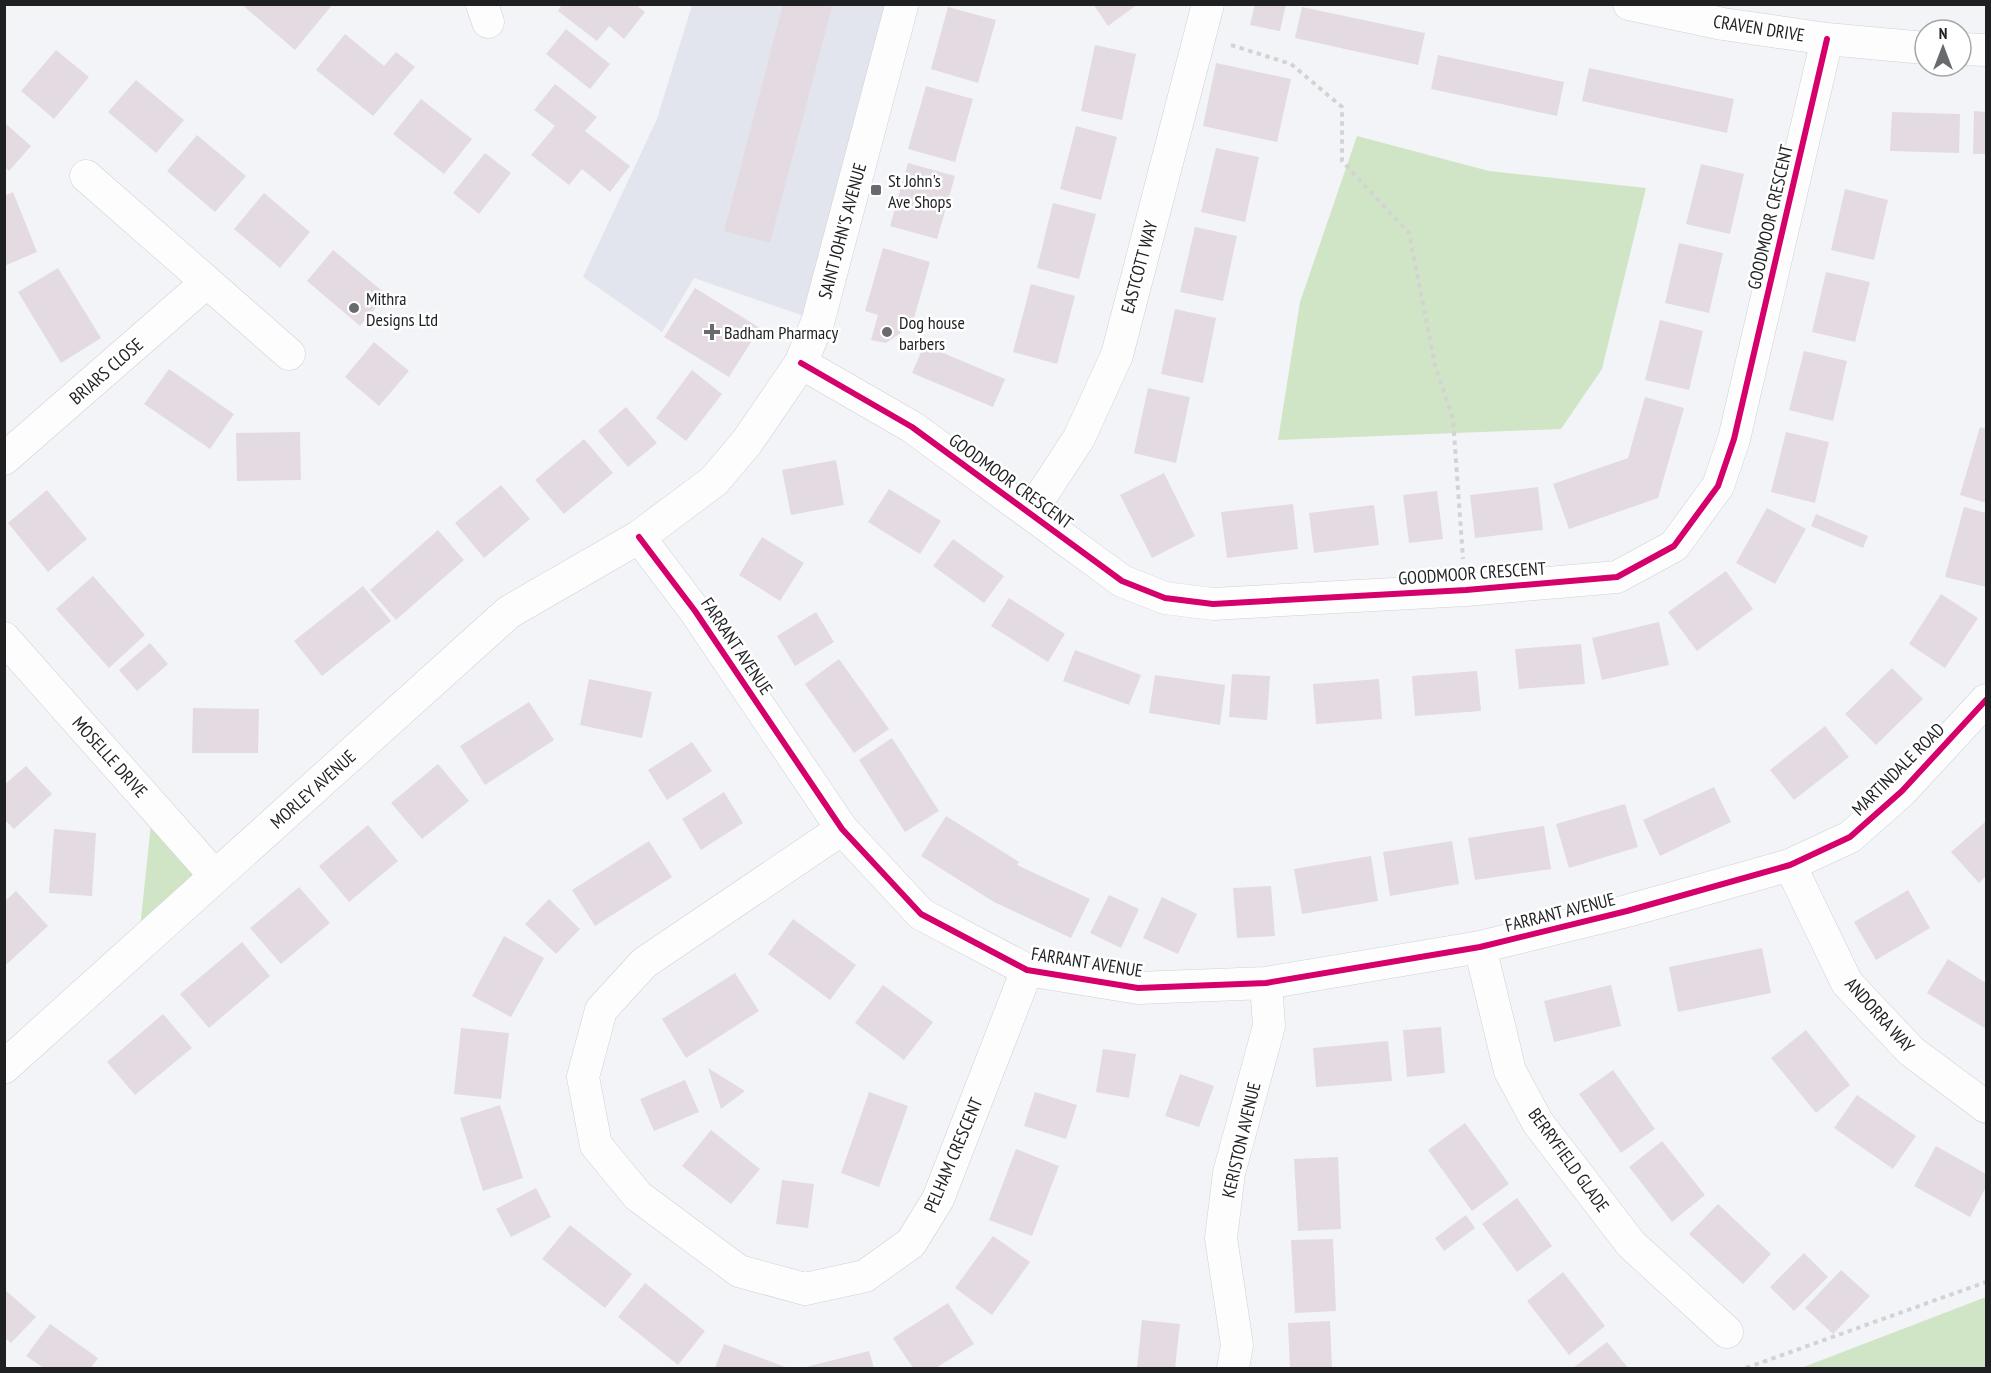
<svg xmlns="http://www.w3.org/2000/svg" width="1991" height="1373" viewBox="0 0 1991 1373" font-family="'PT Sans Narrow',sans-serif">
	<rect width="100%" height="100%" fill="#f3f4f7"/>
	<path fill="#e3e5ee" d="M692 5H902L818 321 694 278 662 332 583 277 657 119Z"/>
	<path fill="#d0e5c6" d="M1357 136 1489 171 1646 188 1602 369 1561 429 1278 440 1300 302Z
		M153 805 216 877 138 947Z
		M1986 1297V1368H1801Z"/>
	<path fill="#e3dbe1" d="M241 4 301 5 333 4 295 50Z
		M562 4H635L645 12 624 39 609 26 597 41 558 11Z
		M783 4H822L832 7 770 243 724 231Z
		M1093 4H1138L1108 26Z
		M1255 4H1286L1280 31 1250 25Z
		M948 7 996 20 978 83 931 69Z
		M1302 7 1425 33 1418 65 1295 38Z
		M566 29 610 64 590 89 546 54Z
		M345 34 384 66 396 52 415 67 373 116 316 70Z
		M1095 45 1136 54 1122 120 1081 111Z
		M56 50 89 77 54 119 21 91Z
		M1438 55 1564 82 1557 116 1431 89Z
		M1216 63 1291 79 1277 142 1203 126Z
		M1589 68 1734 99 1727 133 1582 101Z
		M136 80 184 120 156 153 108 112Z
		M555 84 597 117 585 131 630 166 610 192 582 169 569 185 531 155 555 126 534 110Z
		M926 86 973 99 955 162 908 149Z
		M421 99 472 139 444 174 393 134Z
		M1974 111 1986 112V154H1973Z
		M1892 112 1960 114 1959 153 1890 151Z
		M5 123 31 146 9 171 5 167Z
		M1076 126 1117 137 1101 200 1060 189Z
		M197 135 246 176 215 212 167 171Z
		M1216 148 1259 157 1245 222 1201 212Z
		M485 153 511 173 479 214 453 193Z
		M908 163 955 176 937 239 890 226Z
		M1701 164 1744 174 1730 234 1686 224Z
		M1845 189 1888 200 1874 260 1831 250Z
		M13 192 37 252 4 266V196Z
		M264 193 310 232 280 268 234 229Z
		M1053 203 1096 214 1079 279 1037 268Z
		M1195 227 1237 236 1223 301 1180 292Z
		M1679 243 1723 253 1709 313 1665 303Z
		M883 248 930 262 912 325 886 343 871 340 878 315 865 311Z
		M333 250 387 295 360 326 307 281Z
		M58 268 101 338 61 363 18 292Z
		M1826 272 1870 282 1855 342 1812 332Z
		M1031 284 1075 296 1057 364 1013 352Z
		M695 288 760 328 729 377 664 337Z
		M1175 309 1216 318 1203 383 1161 374Z
		M1660 320 1703 331 1689 390 1645 380Z
		M374 342 409 371 379 406 345 377Z
		M924 345 1005 379 993 407 912 373Z
		M1804 351 1847 361 1833 421 1789 410Z
		M169 369 234 414 210 449 144 404Z
		M692 370 722 394 686 441 656 418Z
		M1148 388 1190 397 1176 463 1134 453Z
		M1645 397 1684 408 1658 498 1569 529 1553 484 1628 458Z
		M626 407 657 443 628 467 598 431Z
		M1980 427 1986 429V503L1960 495Z
		M300 432 301 480 237 481 236 433Z
		M1786 432 1829 442 1815 503 1771 492Z
		M584 439 613 473 564 514 535 480Z
		M836 460 844 505 791 515 782 470Z
		M1164 473 1195 536 1152 558 1120 495Z
		M501 485 530 519 484 558 455 523Z
		M1538 487 1543 530 1475 538 1470 495Z
		M889 489 941 521 920 554 868 522Z
		M47 490 87 539 48 572 8 523Z
		M1437 491 1443 539 1409 543 1403 495Z
		M1293 504 1298 549 1227 558 1221 512Z
		M1374 505 1379 545 1314 553 1309 513Z
		M1964 507 1986 513V587L1945 577Z
		M1767 508 1806 529 1775 584 1736 563Z
		M1816 514 1868 536 1863 548 1811 526Z
		M438 530 464 560 396 620 370 590Z
		M762 537 804 563 780 601 739 575Z
		M953 539 1004 576 984 603 933 566Z
		M1726 571 1753 609 1697 651 1668 612Z
		M93 576 145 635 109 668 56 609Z
		M363 586 391 621 322 676 294 641Z
		M1941 594 1978 618 1945 668 1909 644Z
		M1009 598 1065 634 1048 662 991 626Z
		M816 612 834 642 795 666 777 636Z
		M1659 622 1669 665 1602 680 1592 638Z
		M150 643 168 664 137 691 119 670Z
		M1581 644 1585 684 1519 689 1515 649Z
		M1075 650 1141 675 1129 705 1063 681Z
		M839 659 889 729 854 753 805 684Z
		M1892 668 1923 699 1876 745 1845 714Z
		M1477 671 1481 711 1415 716 1412 676Z
		M1232 674 1270 676 1267 720 1229 717Z
		M1155 675 1225 685 1220 725 1149 713Z
		M589 679 652 692 642 738 580 725Z
		M1379 679 1382 719 1316 724 1313 684Z
		M529 702 554 740 485 785 460 746Z
		M193 708 259 709 258 753H192Z
		M1825 726 1849 757 1794 800 1770 770Z
		M892 738 939 811 905 832 859 760Z
		M692 742 712 771 667 800 648 770Z
		M438 764 469 801 422 839 391 803Z
		M26 766 52 794 14 829 4 819V785Z
		M1714 787 1731 822 1660 856 1643 820Z
		M724 792 743 823 701 850 682 819Z
		M1625 804 1638 847 1569 868 1556 824Z
		M946 816 1019 862 1017 865 1090 899 1071 938 994 902 921 856Z
		M1986 821V876L1979 883 1951 852Z
		M368 825 398 861 349 902 319 866Z
		M1544 826 1551 869 1475 880 1468 838Z
		M54 829 96 833 92 896 49 893Z
		M649 841 672 877 595 926 572 890Z
		M1452 841 1459 884 1390 896 1383 852Z
		M1371 856 1378 901 1302 914 1294 869Z
		M1271 886 1275 936 1237 938 1233 888Z
		M299 887 330 923 281 964 250 928Z
		M1908 890 1930 928 1876 960 1854 922Z
		M16 891 48 926 7 964 4 961V902Z
		M1109 895 1139 909 1121 948 1090 933Z
		M1162 897 1197 914 1178 954 1143 938Z
		M549 899 580 929 556 954 525 924Z
		M793 919 856 965 830 1000 768 954Z
		M504 936 544 958 511 1017 472 996Z
		M242 942 270 976 209 1028 180 994Z
		M1762 948 1771 993 1678 1012 1669 967Z
		M1948 959 1986 983V1029L1927 993Z
		M735 973 759 1011 686 1058 662 1019Z
		M883 985 933 1022 904 1060 855 1023Z
		M1611 985 1621 1026 1554 1042 1544 1001Z
		M163 1014 192 1048 135 1095 107 1062Z
		M1441 1027 1445 1073 1407 1077 1403 1030Z
		M461 1028 509 1033 501 1099 454 1094Z
		M1806 1030 1850 1085 1816 1113 1771 1058Z
		M1388 1041 1392 1081 1316 1087 1313 1048Z
		M1103 1049 1136 1054 1129 1098 1096 1092Z
		M708 1068 745 1091 721 1109Z
		M1613 1070 1655 1129 1621 1153 1579 1094Z
		M1180 1074 1214 1086 1199 1127 1165 1116Z
		M685 1080 699 1112 654 1131 640 1099Z
		M869 1092 908 1106 879 1187 841 1173Z
		M1035 1092 1077 1105 1066 1139 1024 1126Z
		M1857 1095 1916 1136 1893 1169 1834 1128Z
		M500 1105 523 1178 483 1191 460 1118Z
		M1465 1123 1509 1184 1472 1211 1428 1150Z
		M711 1130 760 1169 731 1204 682 1166Z
		M1662 1141 1705 1195 1672 1222 1629 1167Z
		M1936 1146 1986 1174V1187L1970 1217 1914 1186Z
		M1016 1149 1059 1166 1032 1236 989 1220Z
		M1338 1157 1341 1229 1298 1231 1294 1159Z
		M782 1180 814 1184 808 1228 776 1224Z
		M536 1188 551 1217 511 1237 496 1209Z
		M1517 1198 1552 1246 1517 1272 1482 1224Z
		M1718 1204 1771 1254 1743 1284 1689 1234Z
		M1466 1215 1475 1228 1444 1251 1435 1238Z
		M570 1225 632 1274 605 1308 542 1259Z
		M993 1236 1030 1262 992 1315 955 1288Z
		M1333 1239 1336 1311 1295 1313 1291 1240Z
		M1804 1253 1828 1277 1794 1311 1770 1287Z
		M1841 1270 1870 1296 1833 1334 1805 1308Z
		M1563 1272 1605 1326 1569 1355 1527 1301Z
		M645 1283 705 1331 678 1365 618 1317Z
		M4 1289 36 1317 11 1343 4 1337Z
		M948 1303 974 1344 936 1368H913L893 1338Z
		M1142 1320 1180 1324 1175 1368H1137Z
		M1330 1321 1332 1368H1290L1288 1323Z
		M50 1324 98 1358 91 1368H44L26 1356Z
		M1607 1342 1628 1368H1573Z
		M724 1344 788 1368H715Z
		M869 1351 874 1368H802Z"/>
	<g fill="none" stroke-linecap="round" stroke-linejoin="round">
		<defs>
			<path id="street" d="M482 4 488 22
				M1629 4 1723 24 1827 39 1925 48
				M1961 49 1986 50
				M207 282 289 354
				M801 363 912 427 1122 581 1165 598 1213 604 1466 590 1617 577 1674 546 1718 486 1734 439 1827 39
				M4 459 207 282 86 176
				M1030 513 1079 438 1117 355 1208 4
				M639 537 695 611 842 829 921 914 1027 970 1138 988 1266 983 1480 947 1627 911 1790 865 1850 837 1902 791 1986 700
				M4 638 216 877
				M842 829 644 963 601 1010 583 1077 596 1145 638 1196 739 1271 805 1289 865 1276 911 1243 938 1199 1027 970
				M1790 865 1847 983 1911 1051 1986 1107
				M1480 947 1510 1071 1538 1123 1631 1244 1727 1332
				M1233 1368 1237 1345 1221 1238 1229 1173 1269 1026 1266 983"/>
			<path id="secondary" d="M4 1067 509 612 639 537 714 481 747 442 801 363 818 321 902 4"/>
		</defs>
		<use href="#street" stroke="#cfd0d3" stroke-width="33"/>
		<use href="#secondary" stroke="#cfd0d3" stroke-width="34"/>
		<path stroke="#d3d3d3" stroke-width="4" stroke-dasharray="4.5 4.5" stroke-linecap="butt" d="M1231 45 1291 64 1342 107V161L1409 233 1435 365 1453 419 1463 559
			M1746 1368 1986 1282"/>
		<use href="#street" stroke="#fdfdfe" stroke-width="32"/>
		<use href="#secondary" stroke="#fdfdfe" stroke-width="33"/>
		<defs>
			<path id="cycleway" d="M801 363 912 427 1122 581 1165 598 1213 604 1466 590 1617 577 1674 546 1718 486 1734 439 1827 39
				M639 537 695 611 842 829 921 914 1027 970 1138 988 1266 983 1480 947 1627 911 1790 865 1850 837 1902 791 1986 700"/>
		</defs>
		<use href="#cycleway" stroke="#fff" stroke-width="10"/>
		<use href="#cycleway" stroke="#d6006c" stroke-width="6"/>
	</g>
	<g fill="#696a6d" stroke="#fff" stroke-width="2">
		<rect x="870" y="184" width="12" height="12" rx="3"/>
		<circle cx="354" cy="308" r="6"/>
		<path d="M709 323h6v6h6v6h-6v6h-6v-6h-6v-6h6z"/>
		<circle cx="887" cy="332" r="6"/>
	</g>
	<g text-anchor="middle" dominant-baseline="central" stroke-width="5" stroke-linejoin="round" paint-order="stroke">
		<g font-size="18" fill="#1f2022" stroke="#fff">
			<text transform="translate(1759 28) rotate(9)">CRAVEN DRIVE</text>
			<text transform="translate(1770 217) rotate(-77)">GOODMOOR CRESCENT</text>
			<text transform="translate(842 231) rotate(-75)">SAINT JOHN'S AVENUE</text>
			<text transform="translate(1139 267) rotate(-75)">EASTCOTT WAY</text>
			<text transform="translate(106 371) rotate(-41)">BRIARS CLOSE</text>
			<text transform="translate(1011 481) rotate(36)">GOODMOOR CRESCENT</text>
			<text transform="translate(1472 573) rotate(-4)">GOODMOOR CRESCENT</text>
			<text transform="translate(737 646) rotate(56)">FARRANT AVENUE</text>
			<text transform="translate(110 757) rotate(48)">MOSELLE DRIVE</text>
			<text transform="translate(1898 769) rotate(-45)">MARTINDALE ROAD</text>
			<text transform="translate(313 789) rotate(-42)">MORLEY AVENUE</text>
			<text transform="translate(1560 912) rotate(-14)">FARRANT AVENUE</text>
			<text transform="translate(1087 962) rotate(9)">FARRANT AVENUE</text>
			<text transform="translate(1880 1015) rotate(48)">ANDORRA WAY</text>
			<text transform="translate(1241 1140) rotate(-77)">KERISTON AVENUE</text>
			<text transform="translate(953 1155) rotate(-67)">PELHAM CRESCENT</text>
			<text transform="translate(1569 1160) rotate(54)">BERRYFIELD GLADE</text>
		</g>
		<g font-size="18" fill="#1f2022" stroke="#fff" text-anchor="start">
			<text x="888" y="180">St John's<tspan x="888" dy="21">Ave Shops</tspan></text>
			<text x="366" y="298">Mithra<tspan x="366" dy="21">Designs Ltd</tspan></text>
			<text x="899" y="322">Dog house<tspan x="899" dy="21">barbers</tspan></text>
			<text x="724" y="332">Badham Pharmacy</text>
		</g>
	</g>
	<rect width="1991" height="1373" fill="none" stroke="#1f2022" stroke-width="12"/>
	<g transform="translate(1943 48)"><circle r="28" fill="#ffffff" stroke="#a5a6a7" stroke-width="1.5"/>
	<path d="M0-4.5L10 22L0 15L-10 22Z" fill="#696a6d"/>
	<text y="-9" font-size="16" font-weight="bold" text-anchor="middle" fill="#1f2022">N</text>
	</g>
</svg>
